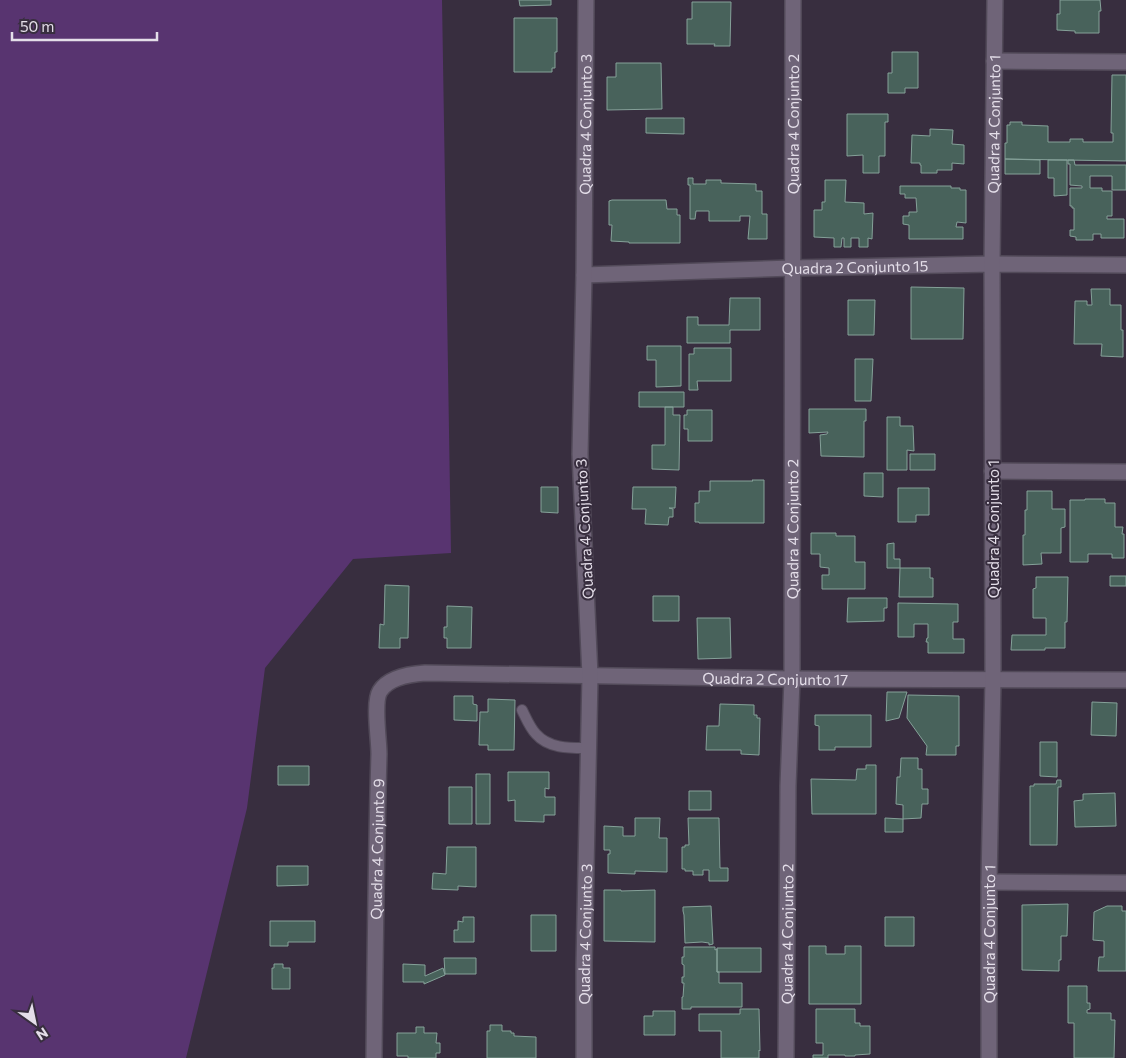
<svg xmlns="http://www.w3.org/2000/svg" width="1126" height="1058" viewBox="0 0 1126 1058" font-family="Commissioner,sans-serif">
	<rect width="100%" height="100%" fill="#382e3f"/>
	<path fill="#583470" d="M0 0H442L451 553 353 559 265 668 247 808 186 1058H0Z"/>
	<path fill="#48625b" stroke="#85a199" d="M519 0H551V5L520 6Z
		M1060 0H1100L1101 11H1099V33H1075V31L1057 30V14H1060Z
		M692 2H731L730 46H714L715 44H687V19H692Z
		M514 18H557V52H555V68H552V72H514Z
		M892 52H918V88H905V93H888V73H892Z
		M616 63H661L662 109 607 110V77H616Z
		M1112 75H1126V161L1005 159V143H1007V125H1010V122H1022V125L1048 126V142H1070V139H1083V142H1113V133H1111Z
		M847 114H888V122H885V156H879V173H863V155L847 156Z
		M646 118H684V134L646 133Z
		M930 129 953 130 952 144 964 145V164L952 163V170H937V173H921V165H920V163H911L912 135 930 136Z
		M1005 159 1040 160V174H1005Z
		M1048 160H1067V195L1054 196V178H1048Z
		M1068 160H1074L1075 165H1126V190H1112V176H1090V188H1102V191H1112V216H1107V219H1124V238H1101V234H1093V240H1076V237L1070 236V230H1074V208H1072V206H1070V188H1082V186L1070 185V164H1068Z
		M688 178H693V184H706V180H721V183L756 184V191H762V214H767V239H748L750 216H740V221H709V211H696L695 219H690V185H688Z
		M825 180H846L845 202 864 203V214L873 213 872 239 868 238V247H859V238H851V247H844V238H842L841 247H834V238L814 237V210H822V202H825Z
		M900 186H951V188H960V190H966V223L957 222 956 227H963V239H909V225L903 224V216H909V212H917L916 198H905V194H900Z
		M612 200H666L667 209H677V215H680V243H629V242L611 241 612 225H609V201Z
		M911 287 964 288 963 339H911Z
		M1091 289H1110V305H1121V330H1123V357L1101 356 1102 344H1074L1075 301H1087V305H1092Z
		M730 298H760V330H730V343H687V317H698V325H729Z
		M848 300H875L874 335H848Z
		M647 346H681V386L656 387V360H647Z
		M694 348H731V381H697L698 390H689V354H694Z
		M855 359H873L871 401H855Z
		M639 392H684V407H639Z
		M665 407H673V415H680L679 470 652 469V445H665Z
		M809 409H866V421H864V457L821 456 820 435 827 434 828 432 809 433Z
		M687 410H712V441H688V429H684V415H687Z
		M887 417H900V426H913L914 451 907 450V470H887Z
		M910 454H935V470H910Z
		M864 473H883V497L864 496Z
		M752 480H764V523H699V522H695V503H699V491H710V481H753Z
		M541 487H558V513L541 512Z
		M633 487H676L675 508H669L673 509V517H669L668 525 645 524 646 509H632Z
		M898 488H929V515H916V522H898Z
		M1027 491H1052V509H1065V527L1061 528V553H1041L1042 564 1023 565V535H1025V510H1027Z
		M1085 499H1105V503H1115V527H1123L1122 534H1124V558H1112V554H1088V562H1070V500H1085Z
		M811 533H836V536H855V562H865V589H822V575H829V568L820 567V554H811Z
		M894 543V559H900V568H887V544Z
		M900 568H930V578H933V597H899Z
		M1110 576H1126V586H1110Z
		M1036 577H1068L1067 622H1065V648H1045V650H1011L1012 635H1046V618H1033V589L1036 588Z
		M385 585 409 586 408 638H400V648H379L380 624 384 625Z
		M653 596H679V621H653Z
		M848 598H887V608H884V621L847 622Z
		M898 603 958 604V622H953V639H964V653H928V642H926L927 638H928V624H914V637H898Z
		M447 606 472 607 471 648H447V638H444V627H447Z
		M697 618H730L731 658 698 659Z
		M887 692H907L899 718 886 721Z
		M908 695 959 696V746H956V755H926L927 746 907 718Z
		M454 696H473V704L477 705V721L454 720Z
		M488 699 515 700 514 750H488V745H479L480 712H488Z
		M1092 702 1117 703 1116 736 1091 735Z
		M720 704 754 705V715H757V718H760L759 755 741 754V750H706L707 726H719Z
		M815 715H871V747H835V750H819V726L815 725Z
		M1040 742H1057V777L1040 776Z
		M901 758H918V769H922V789H928V804H922L921 818 903 819V805L896 804 897 777H900Z
		M866 765H876V814H812L811 779 856 780 857 769H866Z
		M278 766H309V785H278Z
		M508 772H549V789L545 788V797H555V815H544V822L515 821V800L508 801Z
		M476 774H490V824H476Z
		M1057 780H1061V787H1058L1057 845H1030V786H1034V784H1056Z
		M449 787H472V824H449Z
		M689 791H711V810H689Z
		M1115 793 1116 826 1075 827 1074 801 1083 800V794Z
		M635 818H660L659 838H667V872L635 871V874L608 873V854H610V850H604V826L623 827V836H635Z
		M688 818H719L720 868H728V881H709V870H703V875H693V871H685V869H682V847H685V845H689Z
		M885 818 903 819V832H885Z
		M447 847H476V887L458 886V890L432 889 433 873 446 874Z
		M277 866H308V885L277 886Z
		M604 890H621V891L655 890V942L604 941Z
		M1068 904 1067 936H1061V960H1059V971L1022 970V905Z
		M711 906 713 944 709 945V943L702 942 685 943 684 915 683 911V907Z
		M1107 906H1122V911H1126V971H1098L1099 957H1104V941L1093 940 1094 912Z
		M531 915H556V951H531Z
		M463 917H474V942H454V930H458V921L463 922Z
		M885 917H914V946H885Z
		M270 921H315V942H288V946H270Z
		M809 946H826V954H845V946H861V1004H809Z
		M684 947H715V950L717 949V972H719V983H742V1007H691V1009H682V997H683L684 983H682V977H684V965L682 964V957H684Z
		M717 948H761V972H717Z
		M444 958H476V974H445Z
		M274 964H283V968H290V989H272V968H274Z
		M403 964 425 965V976L443 968 445 975 424 984V982H403Z
		M1068 986H1087V1003H1090V1009L1087 1010V1013H1111V1020H1115L1114 1058H1074V1023H1068Z
		M740 1009H759L760 1051 759 1050V1058H721V1031H699V1014H740Z
		M816 1009H855V1023H860V1026H870V1054L855 1055V1056H845V1055H828V1058H813V1055H823V1043H816Z
		M653 1011H675V1035H644V1016H653Z
		M490 1025H502V1031H511V1033H514V1036L536 1037V1058H487V1031H490Z
		M416 1027H424V1033H437L436 1043H440V1053H436V1058H408V1056H397V1033H416Z"/>
	<g fill="none" stroke-linecap="round" stroke-linejoin="round">
		<defs>
			<path id="lane" d="M522 710C526 718 530 728 536 734 549 749 571 748 589 748"/>
			<g id="street">
				<path d="M994 61 1126 62"/>
				<path id="s1" d="M584 275 792 268 992 264 1126 265"/>
				<path d="M992 471 1126 472"/>
				<path d="M989 882 1126 883"/>
				<path id="s2" d="M374 1058C375 957 376 856 379 754 379 739 373 702 380 691 389 677 410 674 425 673L792 679 1126 680"/>
				<path id="s3" d="M584 1058V965L590 676 580 454 584 275 586 0"/>
				<path id="s4" d="M786 1058 788 786 792 679 793 0"/>
				<path id="s5" d="M989 1058V882L993 679 992 264 995 0"/>
			</g>
		</defs>
		<use href="#lane" stroke="#524a59" stroke-width="12"/>
		<use href="#street" stroke="#524a59" stroke-width="18"/>
		<use href="#lane" stroke="#6f6478" stroke-width="10"/>
		<use href="#street" stroke="#6f6478" stroke-width="15"/>
	</g>
	<g text-anchor="middle" dominant-baseline="central" stroke-width="4" stroke-linejoin="round" paint-order="stroke">
		<g font-size="15" fill="#e4dee9" stroke="#382e3f">
			<text stroke="none"><textPath href="#s3" startOffset="934">Quadra 4 Conjunto 3</textPath></text>
			<text stroke="none"><textPath href="#s4" startOffset="934">Quadra 4 Conjunto 2</textPath></text>
			<text stroke="none"><textPath href="#s5" startOffset="934">Quadra 4 Conjunto 1</textPath></text>
			<text stroke="none"><textPath href="#s1" startOffset="271">Quadra 2 Conjunto 15</textPath></text>
			<text transform="translate(584 529) rotate(-93)">Quadra 4 Conjunto 3</text>
			<text stroke="none"><textPath href="#s4" startOffset="529">Quadra 4 Conjunto 2</textPath></text>
			<text transform="translate(993 529) rotate(-90)">Quadra 4 Conjunto 1</text>
			<text stroke="none"><textPath href="#s2" startOffset="768">Quadra 2 Conjunto 17</textPath></text>
			<text stroke="none"><textPath href="#s2" startOffset="209">Quadra 4 Conjunto 9</textPath></text>
			<text stroke="none"><textPath href="#s3" startOffset="124">Quadra 4 Conjunto 3</textPath></text>
			<text stroke="none"><textPath href="#s4" startOffset="124">Quadra 4 Conjunto 2</textPath></text>
			<text stroke="none"><textPath href="#s5" startOffset="124">Quadra 4 Conjunto 1</textPath></text>
		</g>
	</g>
	<g transform="translate(35 1023) rotate(147)" stroke="#382e3f" stroke-width="4" paint-order="stroke">
	<path d="M0-4L9 19L0 12L-9 19Z" fill="#e4dee9"/>
	<text y="-8" font-size="14" font-weight="bold" text-anchor="middle" fill="#e4dee9">N</text>
	</g>
	<path d="M12 32v8h145v-8" fill="none" stroke="#e4dee9" stroke-width="2.5"/>
	<text x="20" y="32" font-size="15" fill="#e4dee9" stroke="#382e3f" stroke-width="4" paint-order="stroke">50 m</text>
</svg>
